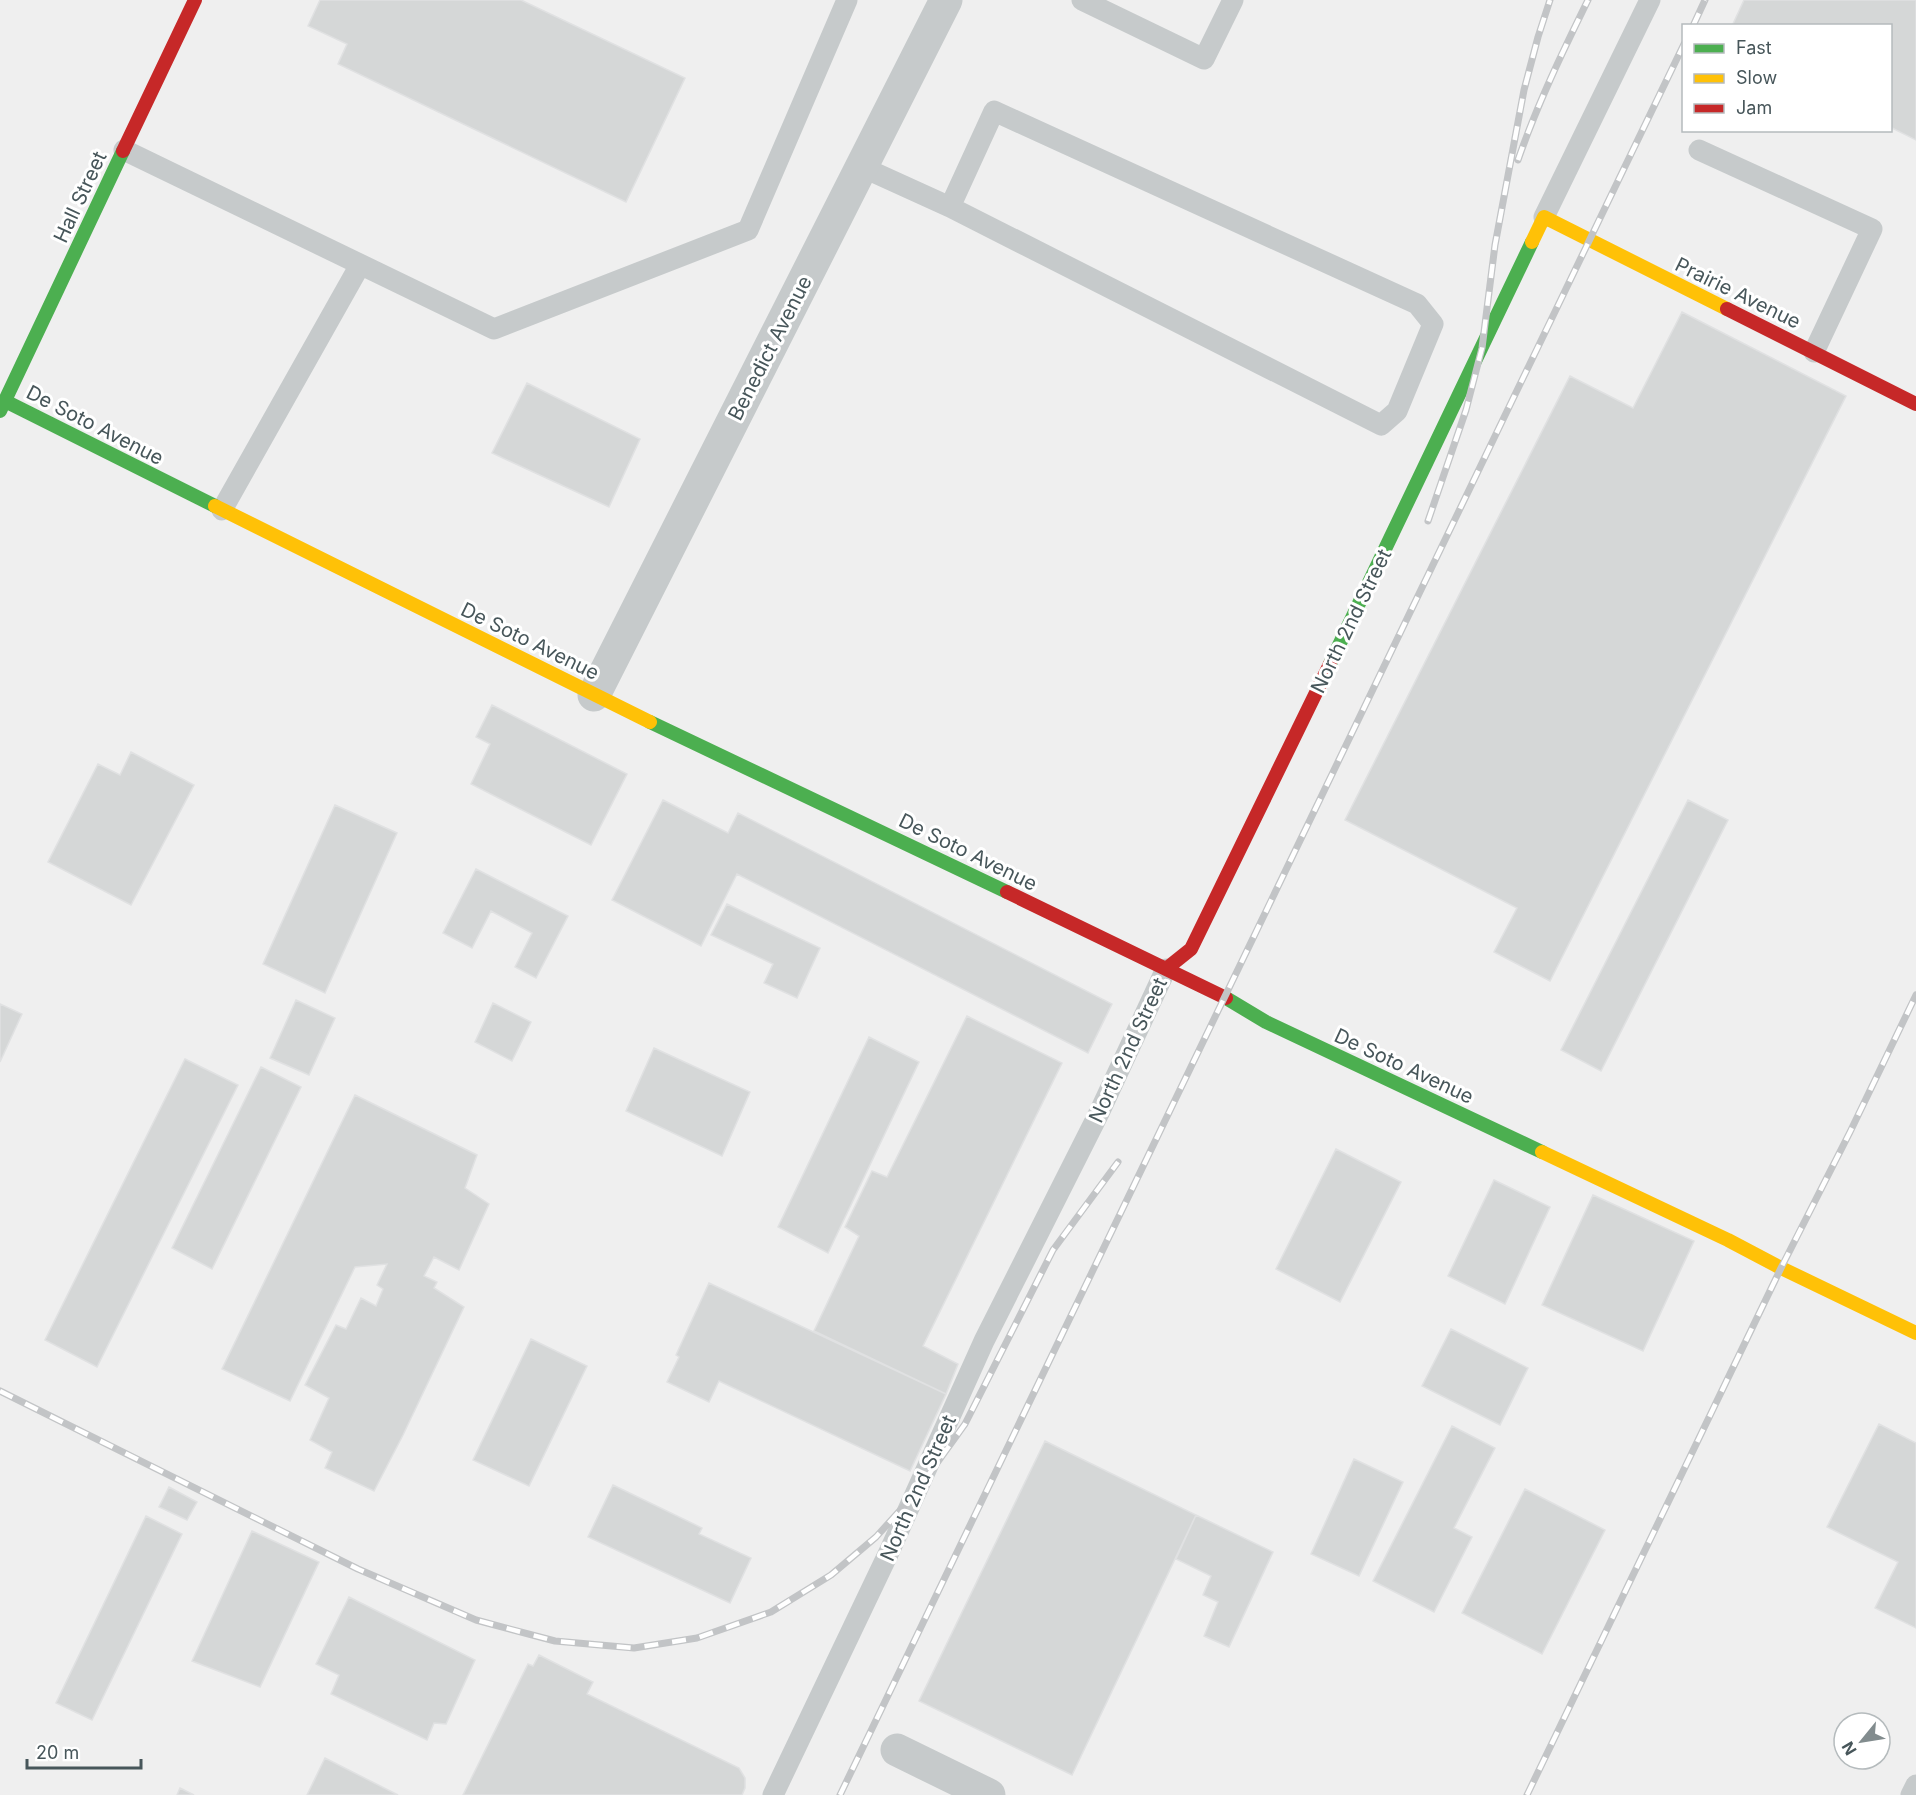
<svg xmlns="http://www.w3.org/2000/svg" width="1916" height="1795" viewBox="0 0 1916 1795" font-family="Inter,sans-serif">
	<rect width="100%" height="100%" fill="#efefef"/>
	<path fill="#d5d7d7" stroke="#e0e1e2" stroke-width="1.5" d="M320 0H521L685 78 626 202 338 64 347 44 308 26Z
		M1744 0H1916V140L1890 127V26H1732Z
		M1682 312 1846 396 1550 981 1494 952 1517 908 1345 820 1570 376 1633 408Z
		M527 383 640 439 609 507 492 453Z
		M492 705 627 774 591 845 471 784 490 744 476 737Z
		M131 752 194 785 131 905 48 862 98 764 120 775Z
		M663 800 728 833 738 813 1112 1004 1088 1053 737 874 701 946 612 900Z
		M1688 800 1728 820 1601 1071 1561 1050Z
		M335 805 397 833 325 993 263 964Z
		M476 869 568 916 536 978 515 967 532 933 491 911 472 948 443 933Z
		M727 904 820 948 797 998 764 983 773 964 711 935Z
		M296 1000 335 1018 309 1075 270 1058Z
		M493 1003 531 1022 512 1061 475 1042Z
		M0 1004 22 1014 0 1062Z
		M967 1016 1062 1063 923 1346 958 1364 946 1394 814 1331 859 1236 845 1227 872 1171 887 1177Z
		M869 1037 919 1062 828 1253 778 1227Z
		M654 1048 750 1092 722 1156 626 1111Z
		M185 1059 238 1085 97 1367 45 1340Z
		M261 1067 301 1087 212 1269 172 1248Z
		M355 1095 477 1155 465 1188 489 1204 459 1270 434 1257 424 1276 437 1282 434 1288 464 1307 403 1435 374 1491 325 1468 332 1452 310 1440 329 1398 305 1385 336 1325 346 1329 361 1298 376 1306 383 1289 377 1285 387 1264 355 1267 290 1401 222 1369Z
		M1336 1149 1401 1182 1340 1302 1276 1269Z
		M1494 1180 1550 1207 1505 1304 1448 1276Z
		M1593 1195 1694 1241 1643 1351 1542 1305Z
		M709 1283 946 1394 910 1471 719 1381 709 1402 667 1382 679 1357 676 1355Z
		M1451 1329 1528 1368 1500 1425 1422 1386Z
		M531 1339 587 1366 529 1486 473 1460Z
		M1879 1424 1916 1443V1628L1875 1608 1898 1562 1827 1527Z
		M1452 1426 1495 1448 1454 1528 1472 1537 1434 1612 1373 1581Z
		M1045 1441 1196 1515 1072 1775 919 1701Z
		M1354 1459 1403 1482 1359 1576 1311 1554Z
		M613 1485 702 1528 699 1534 751 1558 730 1603 588 1537Z
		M169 1487 197 1502 187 1520 159 1507Z
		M1525 1489 1605 1530 1542 1654 1462 1613Z
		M1196 1515 1273 1552 1229 1647 1204 1636 1218 1602 1203 1595 1211 1576 1176 1559Z
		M146 1516 182 1534 92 1720 56 1703Z
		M252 1531 319 1562 260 1687 192 1661Z
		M349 1597 475 1660 446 1724 434 1723 427 1740 331 1694 339 1675 316 1664Z
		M539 1655 593 1682 587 1694 739 1768 745 1778V1788L742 1795H463L528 1664 533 1666Z
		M325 1758 398 1795H307Z
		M180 1788 194 1795H177Z"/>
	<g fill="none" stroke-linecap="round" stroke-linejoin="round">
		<path stroke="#c6cacb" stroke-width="21" d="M1082 0 1204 59 1233 0
			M124 150 494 329 748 230 847 0
			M1699 150 1872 229 1814 352
			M862 167 950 207 1381 425 1397 411 1433 324 1417 304 994 111 950 207
			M1544 217 1650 0
			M222 510 360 265
			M773 1795 890 1550 984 1341 1099 1113 1166 969
			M1911 1795 1916 1785"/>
		<path stroke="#c6cacb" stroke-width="33" d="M594 695 946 0
			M897 1750 989 1795"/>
		<path stroke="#4caf50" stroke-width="14" d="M5 401 215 506
			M0 411 123 151
			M1330 664 1532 242
			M650 722 1007 892
			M1226 998 1266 1022 1542 1152"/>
		<path stroke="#ffc107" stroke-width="14" d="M1532 242 1544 217 1727 309
			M215 506 650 722
			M1542 1152 1728 1240 1781 1268 1916 1333"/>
		<path stroke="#c62828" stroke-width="14" d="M123 151 195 0
			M1727 309 1916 404
			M1007 892 1226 998
			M1166 969 1191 949 1330 664"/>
		<defs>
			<path id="rail" d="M1693 26 1705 0
				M1518 160C1537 105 1562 53 1588 0
				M1428 521 1466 410 1482 348 1495 245 1524 90 1538 37 1550 0
				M0 1391 358 1569 476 1620 555 1641 634 1648 697 1638 771 1612 831 1575 876 1537 914 1495 965 1424 1053 1250 1118 1162
				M840 1795 1684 44
				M1527 1795 1781 1268 1850 1132 1916 995"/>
		</defs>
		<use href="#rail" stroke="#c2c4c6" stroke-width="7"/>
		<use href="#rail" stroke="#fff" stroke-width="4.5" stroke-dasharray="14" stroke-linecap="butt"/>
	</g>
	<g text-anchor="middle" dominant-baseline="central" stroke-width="6" stroke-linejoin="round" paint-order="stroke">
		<g font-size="20" fill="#47565a" stroke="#fff">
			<text transform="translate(80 197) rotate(-65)">Hall Street</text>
			<text transform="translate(1738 293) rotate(26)">Prairie Avenue</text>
			<text transform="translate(770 348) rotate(-63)">Benedict Avenue</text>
			<text transform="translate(95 425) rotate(27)">De Soto Avenue</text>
			<text transform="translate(1351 621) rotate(-64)">North 2nd Street</text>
			<text transform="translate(530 641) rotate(26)">De Soto Avenue</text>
			<text transform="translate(968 852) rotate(26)">De Soto Avenue</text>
			<text transform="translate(1128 1050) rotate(-65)">North 2nd Street</text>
			<text transform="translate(1404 1066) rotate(25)">De Soto Avenue</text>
			<text transform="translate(918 1488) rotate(-66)">North 2nd Street</text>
		</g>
	</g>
	<rect x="1682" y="24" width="210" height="108" fill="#ffffff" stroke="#b5bbbd" stroke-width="1.5"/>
	<rect x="1694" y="44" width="30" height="9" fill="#4caf50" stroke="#b5bbbd" stroke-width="1.5"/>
	<text x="1736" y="54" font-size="18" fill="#47565a">Fast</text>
	<rect x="1694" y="74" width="30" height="9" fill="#ffc107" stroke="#b5bbbd" stroke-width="1.5"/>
	<text x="1736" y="84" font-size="18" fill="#47565a">Slow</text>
	<rect x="1694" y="104" width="30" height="9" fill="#c62828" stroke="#b5bbbd" stroke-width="1.5"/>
	<text x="1736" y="114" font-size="18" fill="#47565a">Jam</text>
	<g transform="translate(1862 1741) rotate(240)"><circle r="28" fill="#ffffff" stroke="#b5bbbd" stroke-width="1.5"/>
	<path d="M0-4.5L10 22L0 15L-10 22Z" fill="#828c8e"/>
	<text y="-9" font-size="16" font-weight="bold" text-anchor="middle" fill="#47565a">N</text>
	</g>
	<path d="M27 1759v9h114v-9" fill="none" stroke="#47565a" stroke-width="3"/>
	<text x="36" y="1759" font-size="18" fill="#47565a" stroke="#ffffff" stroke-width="4.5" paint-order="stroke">20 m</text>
</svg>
